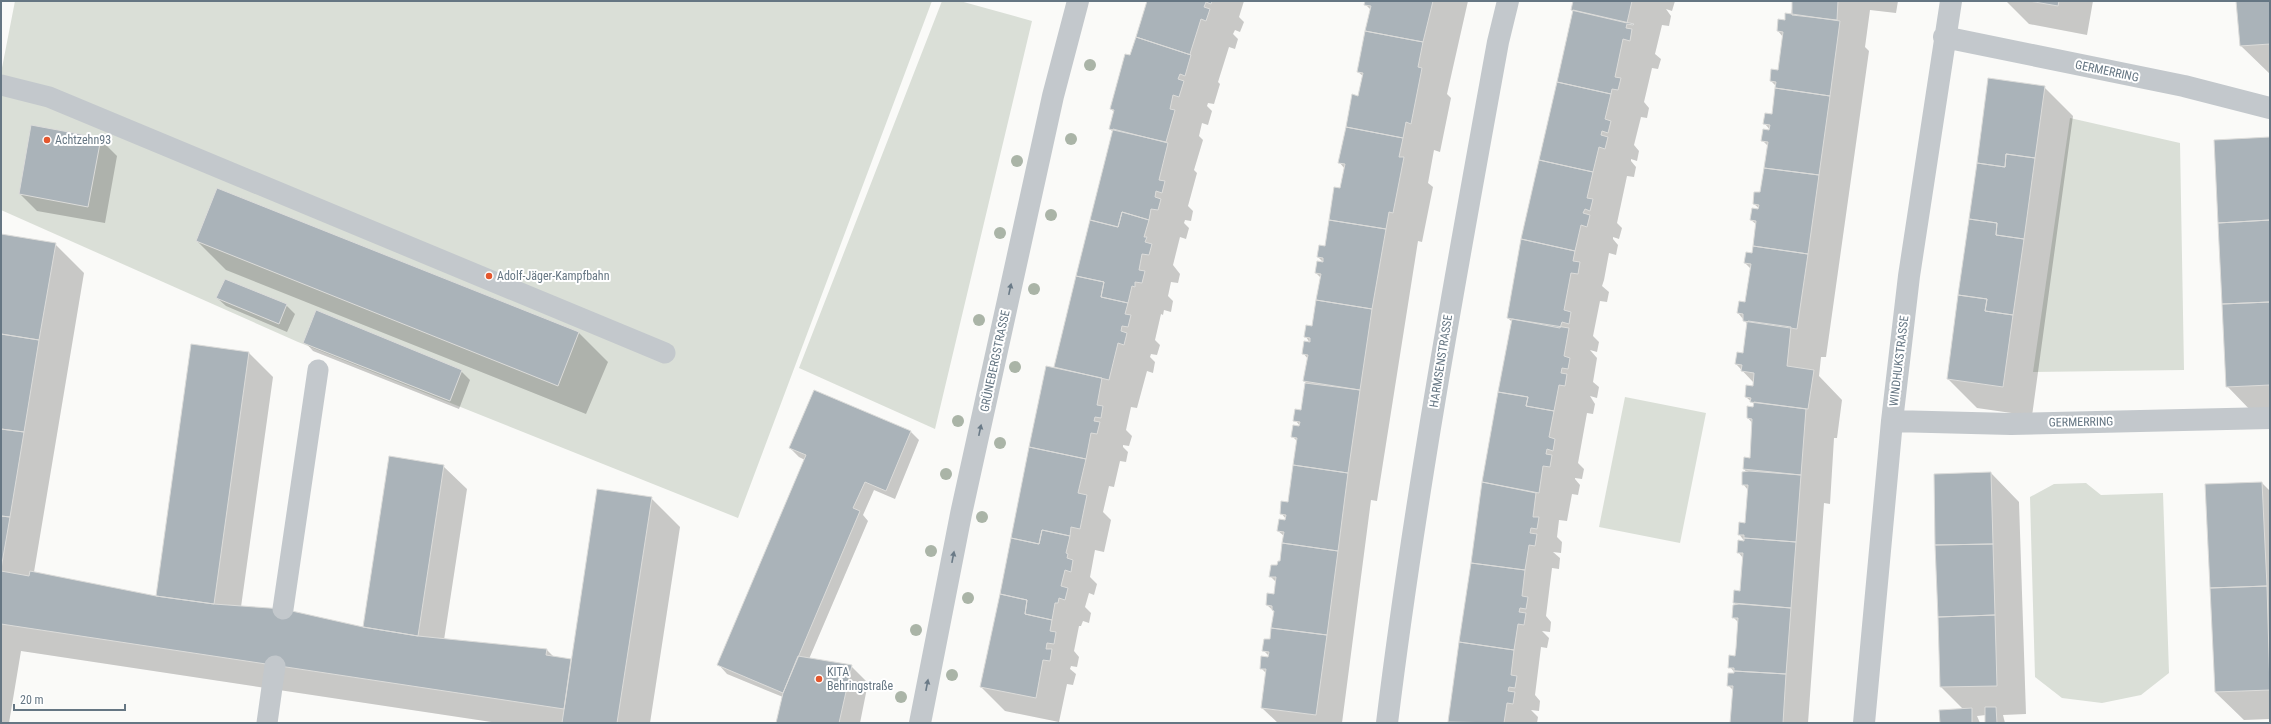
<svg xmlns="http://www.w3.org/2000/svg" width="2271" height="724" viewBox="0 0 2271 724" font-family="'Roboto Condensed',sans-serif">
	<rect width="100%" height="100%" fill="#fafaf8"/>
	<path fill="#dadfd7" d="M15 1H932L738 518 298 342 1 210V73Z
		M942 1H960L1032 21 935 429 799 368Z
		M2070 118 2180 143 2184 370 2033 372Z
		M1625 397 1706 413 1680 543 1599 527Z
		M2086 483 2101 495 2163 493 2169 673 2141 695 2102 703 2062 698 2035 677 2030 497 2054 484Z"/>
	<path fill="#0003" d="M1148 1H1244L1239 17 1244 22 1240 32 1235 30 1233 34 1238 39 1235 49 1229 47 1218 82 1220 84 1214 104 1208 103 1207 106 1212 111 1208 125 1202 123 1199 136 1203 140 1194 170 1197 173 1188 206 1193 211 1191 221 1185 220 1184 223 1189 228 1186 239 1180 237 1173 265 1180 274 1178 283 1171 282 1168 296 1173 301 1171 312 1164 310 1163 315 1161 314 1155 340 1160 345 1157 355 1151 354 1150 357 1155 362 1153 373 1147 371 1137 408 1131 407 1126 430 1132 436 1129 446 1123 445V447L1128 452 1126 462 1120 461 1114 487 1109 486 1103 512 1111 520 1104 552 1095 550 1090 577 1097 584 1094 595 1089 593 1085 607 1091 613 1089 623 1083 621 1081 626H1079L1074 651 1079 657 1077 667 1071 666 1070 669 1076 674 1073 685 1067 684 1059 722 1005 711 981 687 1055 369 1113 132 1110 129 1115 113 1111 109 1131 57Z
		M1366 1H1468L1447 94 1451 98 1440 152 1434 150 1428 183 1433 187 1422 242 1418 241 1377 501 1371 500 1342 723H1278L1262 708 1267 674 1261 668 1269 656 1263 650 1271 640 1275 612 1267 605 1274 595 1276 582 1270 576 1281 562 1284 536 1278 531 1286 519 1281 513 1289 503 1297 441 1292 436 1301 427 1295 420 1302 411 1306 383 1304 381 1308 359 1303 353 1310 343 1306 337 1313 327 1321 278 1316 273 1325 264 1318 257 1325 247 1341 189 1345 169 1339 162 1359 97 1363 76 1358 72 1371 10 1366 5Z
		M1574 1H1675L1672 11 1666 9 1671 16 1669 26 1662 25 1655 54 1661 59 1658 69 1652 68 1644 102 1649 108 1647 118 1641 117 1634 145 1639 151 1637 161 1631 159V161L1636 167 1634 177 1627 176 1617 223 1622 228 1619 239 1613 237V239L1618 245 1616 255 1609 253 1604 280 1602 286 1609 292 1607 302 1600 301 1593 336 1599 342 1597 352 1590 350 1597 358 1593 382 1599 387 1597 398 1590 396 1595 404 1593 414 1587 413 1578 463 1584 469 1582 479 1575 478V479L1580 485 1578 495 1572 494 1567 521 1559 520 1557 537 1562 542 1561 553 1553 552 1560 558 1559 569 1552 568 1546 616 1551 622 1550 632 1542 631 1549 638 1547 648 1541 647 1535 695 1540 701 1539 711 1531 710 1538 717 1537 723H1450L1483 482 1513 323 1508 318 1574 11Z
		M1793 1H1898L1896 13 1870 10 1865 47 1869 51 1826 357H1821L1819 376 1842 400 1837 438H1834L1830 504 1824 503 1808 723H1731L1734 691 1728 685 1735 673 1730 667 1736 657 1739 623 1733 617 1737 606 1734 602 1741 592 1743 558 1738 552 1745 542 1739 534 1746 524 1748 490 1743 484 1748 474 1744 469 1751 459 1753 424 1748 418 1755 405 1746 397 1754 383 1736 364 1744 355 1748 325 1738 313 1746 303 1751 269 1745 263 1753 254 1757 225 1751 220 1761 210 1754 204 1761 193 1768 146 1762 140 1771 131 1765 124 1773 115 1776 86 1771 81 1779 71 1783 37 1778 31 1791 15Z
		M2006 1H2093L2087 35 2029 24Z
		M2237 1H2270V74L2241 46Z
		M2044 87 2073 116 2032 416 1977 408 1948 379Z
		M2270 138V414L2255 415 2227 386Z
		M100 139 117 156 105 223 37 211 20 194Z
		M218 189 579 333 608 362 586 414 226 270 197 241Z
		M1 235 55 244 84 273 34 572 157 597 249 353 273 377 241 607 363 628 443 466 467 489 444 640 547 650 554 657 572 660 651 498 680 527 650 723H498L21 651 9 723H1Z
		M217 298 286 305 295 314 287 332 226 306Z
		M305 342 461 371 470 380 459 409 313 351Z
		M911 432 919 440 895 499 874 490 863 515 868 521 809 659 851 666 868 683 860 723H777L783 697 727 674 719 665 805 460 799 457 790 448Z
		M1991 473 2019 502 2026 714 2003 715 2005 723H1986V715L1977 716 1980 723H1941L1964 710 1941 687Z
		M2262 483 2270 491V719L2244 720 2215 692Z"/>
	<path fill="#aab3b9" stroke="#dcdcda" d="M1147 1H1212L1211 4 1206 2 1204 7 1210 9 1206 21 1201 19 1190 54 1191 55 1136 37Z
		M1365 1H1433L1423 42 1365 31 1371 6 1364 5Z
		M1573 1H1632L1627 23 1571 10Z
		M1792 1H1838L1837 20 1792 15Z
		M2029 1H2059L2058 6Z
		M2236 1H2270V44L2240 46Z
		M1573 10 1634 24 1633 25 1627 24 1626 28 1632 29 1630 41 1623 39 1615 77 1621 78 1618 90 1612 89 1611 94 1557 82Z
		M1785 13 1840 21 1830 96 1775 88 1776 82 1770 81 1771 69 1778 70 1783 32 1777 31 1778 19 1785 20Z
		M1365 31 1423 42 1418 67 1422 68 1411 124 1406 122 1403 138 1346 127 1352 94 1358 96 1363 73 1357 72Z
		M1136 37 1191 55 1185 76 1180 74 1178 79 1184 81 1179 97 1173 95 1170 109 1175 110 1166 142 1109 129 1114 110 1110 109 1125 54 1130 55Z
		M1988 78 2045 86 2035 158 2006 154 2005 167 1977 163Z
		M1557 82 1611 94 1605 119 1611 121 1608 133 1602 131 1601 135 1608 137 1605 149 1599 147 1593 172 1539 160Z
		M1775 88 1830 96 1819 175 1764 168 1768 142 1761 141 1763 129 1769 130 1770 125 1763 124 1765 113 1772 114Z
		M31 125 101 138 88 207 19 194Z
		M1346 127 1403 138 1399 157H1404L1393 213 1389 212 1386 229 1329 220 1334 187 1340 188 1345 164 1338 163Z
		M1113 129 1168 143 1159 180 1165 181 1162 193 1156 191 1155 197 1161 199 1158 210 1151 209 1149 220 1122 212 1118 227 1090 220Z
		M2270 137V220L2218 223 2214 140Z
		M2006 154 2035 158 2024 239 1996 235 1997 223 1969 219 1977 163 2005 167Z
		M1539 160 1593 172 1587 198 1593 199 1590 211 1585 209 1583 213 1590 215 1587 227 1581 225 1575 251 1521 239Z
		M1764 168 1819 175 1808 254 1753 246 1756 221 1750 220 1752 208 1758 209 1759 205 1753 204 1754 192H1760Z
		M217 188 579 332 558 386 196 241Z
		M1122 212 1149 220 1144 237H1147L1145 242 1152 244 1149 255 1142 254 1139 270 1145 271 1142 283 1135 282V287L1132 286 1128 303 1101 297 1104 282 1076 276 1090 220 1118 227Z
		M1969 219 1997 223 1996 235 2024 239 2013 315 1985 311 1987 299 1958 295Z
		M1329 220 1386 229 1372 309 1316 300 1321 274 1315 273 1317 261 1323 262V258L1317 257 1319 245 1325 246Z
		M2270 220V302L2222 304 2218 223Z
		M1 234 56 243 39 340 1 334Z
		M1521 239 1575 251 1573 261 1580 262 1578 274 1571 273 1564 310 1571 312 1569 324 1562 322 1560 328 1507 318Z
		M1753 246 1808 254 1797 329 1743 321V314L1737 313 1739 301 1745 302 1751 264 1744 263 1746 252 1752 253Z
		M1076 276 1104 282 1101 297 1128 303 1125 314 1131 315 1128 327 1122 326 1121 331 1127 333 1124 345 1118 343 1109 380 1054 367Z
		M225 279 287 304 279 324 216 298Z
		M1958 295 1987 299 1985 311 2013 315 2003 387 1947 379Z
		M1316 300 1372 309 1360 390 1303 381 1308 355 1302 354 1304 341 1310 342V338L1304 337 1306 325 1312 326Z
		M2270 302V385L2226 387 2222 304Z
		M316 310 462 370 450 401 303 343Z
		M1512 319 1569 328 1564 356 1570 358 1568 369 1562 368 1561 373 1567 374 1565 386 1559 385 1554 411 1526 406 1528 397 1498 392Z
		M1748 321 1791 327 1787 366 1814 370 1808 409 1750 402 1751 398 1745 397 1746 385 1753 386 1754 373 1741 371 1742 365 1735 364 1737 352 1743 353 1747 322Z
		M1 334 39 340 24 432 1 429Z
		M191 344 249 352 214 604 156 596Z
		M1046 366 1102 378 1097 405 1103 406 1101 418 1095 417 1094 421 1100 422 1097 434 1091 433 1086 459 1029 447Z
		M1305 383 1360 390 1348 473 1293 465 1297 438 1291 437 1293 425 1299 426 1300 422 1293 421 1295 409 1301 410Z
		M814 390 911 431 886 491 865 482 853 508 860 511 783 693 717 665 806 455 789 448Z
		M1498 392 1528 397 1526 406 1554 411 1549 437 1555 439 1553 451 1547 449 1546 454 1552 455 1550 467 1543 466 1539 493 1482 482Z
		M1754 402 1806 409 1801 475 1743 469 1744 457 1750 458 1752 419 1747 418V406L1753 407Z
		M1 429 24 432 10 517 1 516Z
		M1029 447 1086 459 1078 493 1087 495 1080 529 1071 527 1070 536 1042 530 1039 544 1011 538Z
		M389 456 444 465 418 636 363 627Z
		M1293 465 1348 473 1338 551 1282 543 1284 532 1277 531 1279 519 1285 520 1286 515 1280 514 1281 501 1288 502Z
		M1749 471 1801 475 1796 542 1744 538V535H1738L1739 522 1745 523 1748 485H1742V472Z
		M1991 472 1993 544 1935 545 1934 474Z
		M1482 482 1536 493 1533 517H1539L1537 529 1531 528 1530 533 1537 534 1535 546 1529 545 1525 570 1471 563Z
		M2262 482 2267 586 2210 588 2205 484Z
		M597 489 652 497 617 723H562Z
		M1 516 10 517 1 569Z
		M1042 530 1070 536 1066 553 1068 554 1067 558 1073 560 1071 572 1065 570 1061 586 1068 588 1065 600 1059 598 1058 603H1055L1052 620 1025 614 1027 600 1000 594 1011 538 1039 544Z
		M1744 538 1796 542 1791 608 1733 603 1734 590 1740 591 1743 553H1737L1738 540 1744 541Z
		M1282 543 1338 551 1327 635 1271 628 1274 611 1272 610V606L1266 605 1267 593 1274 594 1276 577H1269L1271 565H1277L1278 561H1280Z
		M1993 544 1995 615 1938 617 1935 545Z
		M1471 563 1525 570 1522 596 1528 597 1526 609 1520 608 1519 612 1526 613 1524 625 1518 624 1514 650 1459 642Z
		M1 571 29 576 30 571 156 596 214 604 283 609 363 627 418 636 547 649 546 655 571 659 564 709 1 624Z
		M2267 586 2270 690 2215 692 2210 588Z
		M1000 594 1027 600 1025 614 1052 620 1050 631 1056 632 1054 644 1047 643 1046 649H1052L1050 661 1043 660 1036 698 980 687Z
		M1739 604 1791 608 1786 674 1734 671V668H1728L1729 655 1735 656 1736 648 1738 618H1732L1733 605Z
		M1995 615 1997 686 1940 687 1938 617Z
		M1271 628 1327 635 1316 715 1261 708 1266 669H1260L1261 656 1268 657 1269 652 1262 651 1264 639H1270Z
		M1459 642 1514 650 1511 675 1517 676 1515 688 1509 687 1508 691 1515 692 1513 704 1507 703 1504 723 1448 722Z
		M798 656 852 665 839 723H776L783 693Z
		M1734 671 1786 674 1783 723H1730L1733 686H1727L1728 673H1734Z
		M1985 707H1996L1997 723H1985Z
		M1972 708V723H1940L1939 710Z"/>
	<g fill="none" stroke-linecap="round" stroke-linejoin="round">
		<path stroke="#c3c8cc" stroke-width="21" d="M1 85 49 97 665 353
			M283 609 318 370
			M267 723 275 666"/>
		<path stroke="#c3c8cc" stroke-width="22" d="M1944 37 2184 86 2270 108
			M1892 421 2011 424 2270 418
			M920 723 961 514 1053 96 1078 1
			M1387 723C1415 495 1457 268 1498 42L1508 1
			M1864 723 1892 421 1909 276 1951 1"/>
	</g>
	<g fill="#aab4a7">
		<circle cx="1090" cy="65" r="6"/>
		<circle cx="1071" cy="139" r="6"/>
		<circle cx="1017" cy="161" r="6"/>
		<circle cx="1051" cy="215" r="6"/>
		<circle cx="1000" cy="233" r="6"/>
		<circle cx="1034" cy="289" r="6"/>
		<circle cx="979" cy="320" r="6"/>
		<circle cx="1015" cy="367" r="6"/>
		<circle cx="958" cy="421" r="6"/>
		<circle cx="1000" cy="443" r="6"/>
		<circle cx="946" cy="474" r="6"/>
		<circle cx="982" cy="517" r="6"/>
		<circle cx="931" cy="551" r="6"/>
		<circle cx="968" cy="598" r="6"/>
		<circle cx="916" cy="630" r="6"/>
		<circle cx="952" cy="675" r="6"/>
		<circle cx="901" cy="697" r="6"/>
	</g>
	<defs><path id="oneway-solid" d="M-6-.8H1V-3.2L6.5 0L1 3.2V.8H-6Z"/></defs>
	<g fill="#6a7a87">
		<use href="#oneway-solid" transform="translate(1010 289) rotate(-78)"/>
		<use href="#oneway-solid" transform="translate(980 430) rotate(-78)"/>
		<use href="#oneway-solid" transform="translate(953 557) rotate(-79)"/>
		<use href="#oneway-solid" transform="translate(927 685) rotate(-79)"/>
	</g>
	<g fill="#e4572e" stroke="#fff" stroke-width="1.5">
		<circle cx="47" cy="140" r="4"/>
		<circle cx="489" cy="276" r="4"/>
		<circle cx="819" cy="679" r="4"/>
	</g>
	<g text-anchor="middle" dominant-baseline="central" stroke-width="4" stroke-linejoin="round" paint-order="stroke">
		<g font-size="12" fill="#657683" stroke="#fff">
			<text transform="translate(2107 71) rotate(12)">GERMERRING</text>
			<text transform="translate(995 361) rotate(-78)">GRÜNEBERGSTRASSE</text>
			<text transform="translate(1441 361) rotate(-81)">HARMSENSTRASSE</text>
			<text transform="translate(1899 361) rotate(-83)">WINDHUKSTRASSE</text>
			<text transform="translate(2081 422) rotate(-1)">GERMERRING</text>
		</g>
		<g font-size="12" fill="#657683" stroke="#fff" text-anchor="start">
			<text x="55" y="140">Achtzehn93</text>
			<text x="497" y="276">Adolf-Jäger-Kampfbahn</text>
			<text x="827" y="672">KITA<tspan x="827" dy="14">Behringstraße</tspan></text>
		</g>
	</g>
	<rect width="2271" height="724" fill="none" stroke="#657683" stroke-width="4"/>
	<path d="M14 704v6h111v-6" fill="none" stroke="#657683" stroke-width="2"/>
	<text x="20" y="704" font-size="12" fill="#657683" stroke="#ffffff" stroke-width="3" paint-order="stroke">20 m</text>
</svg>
